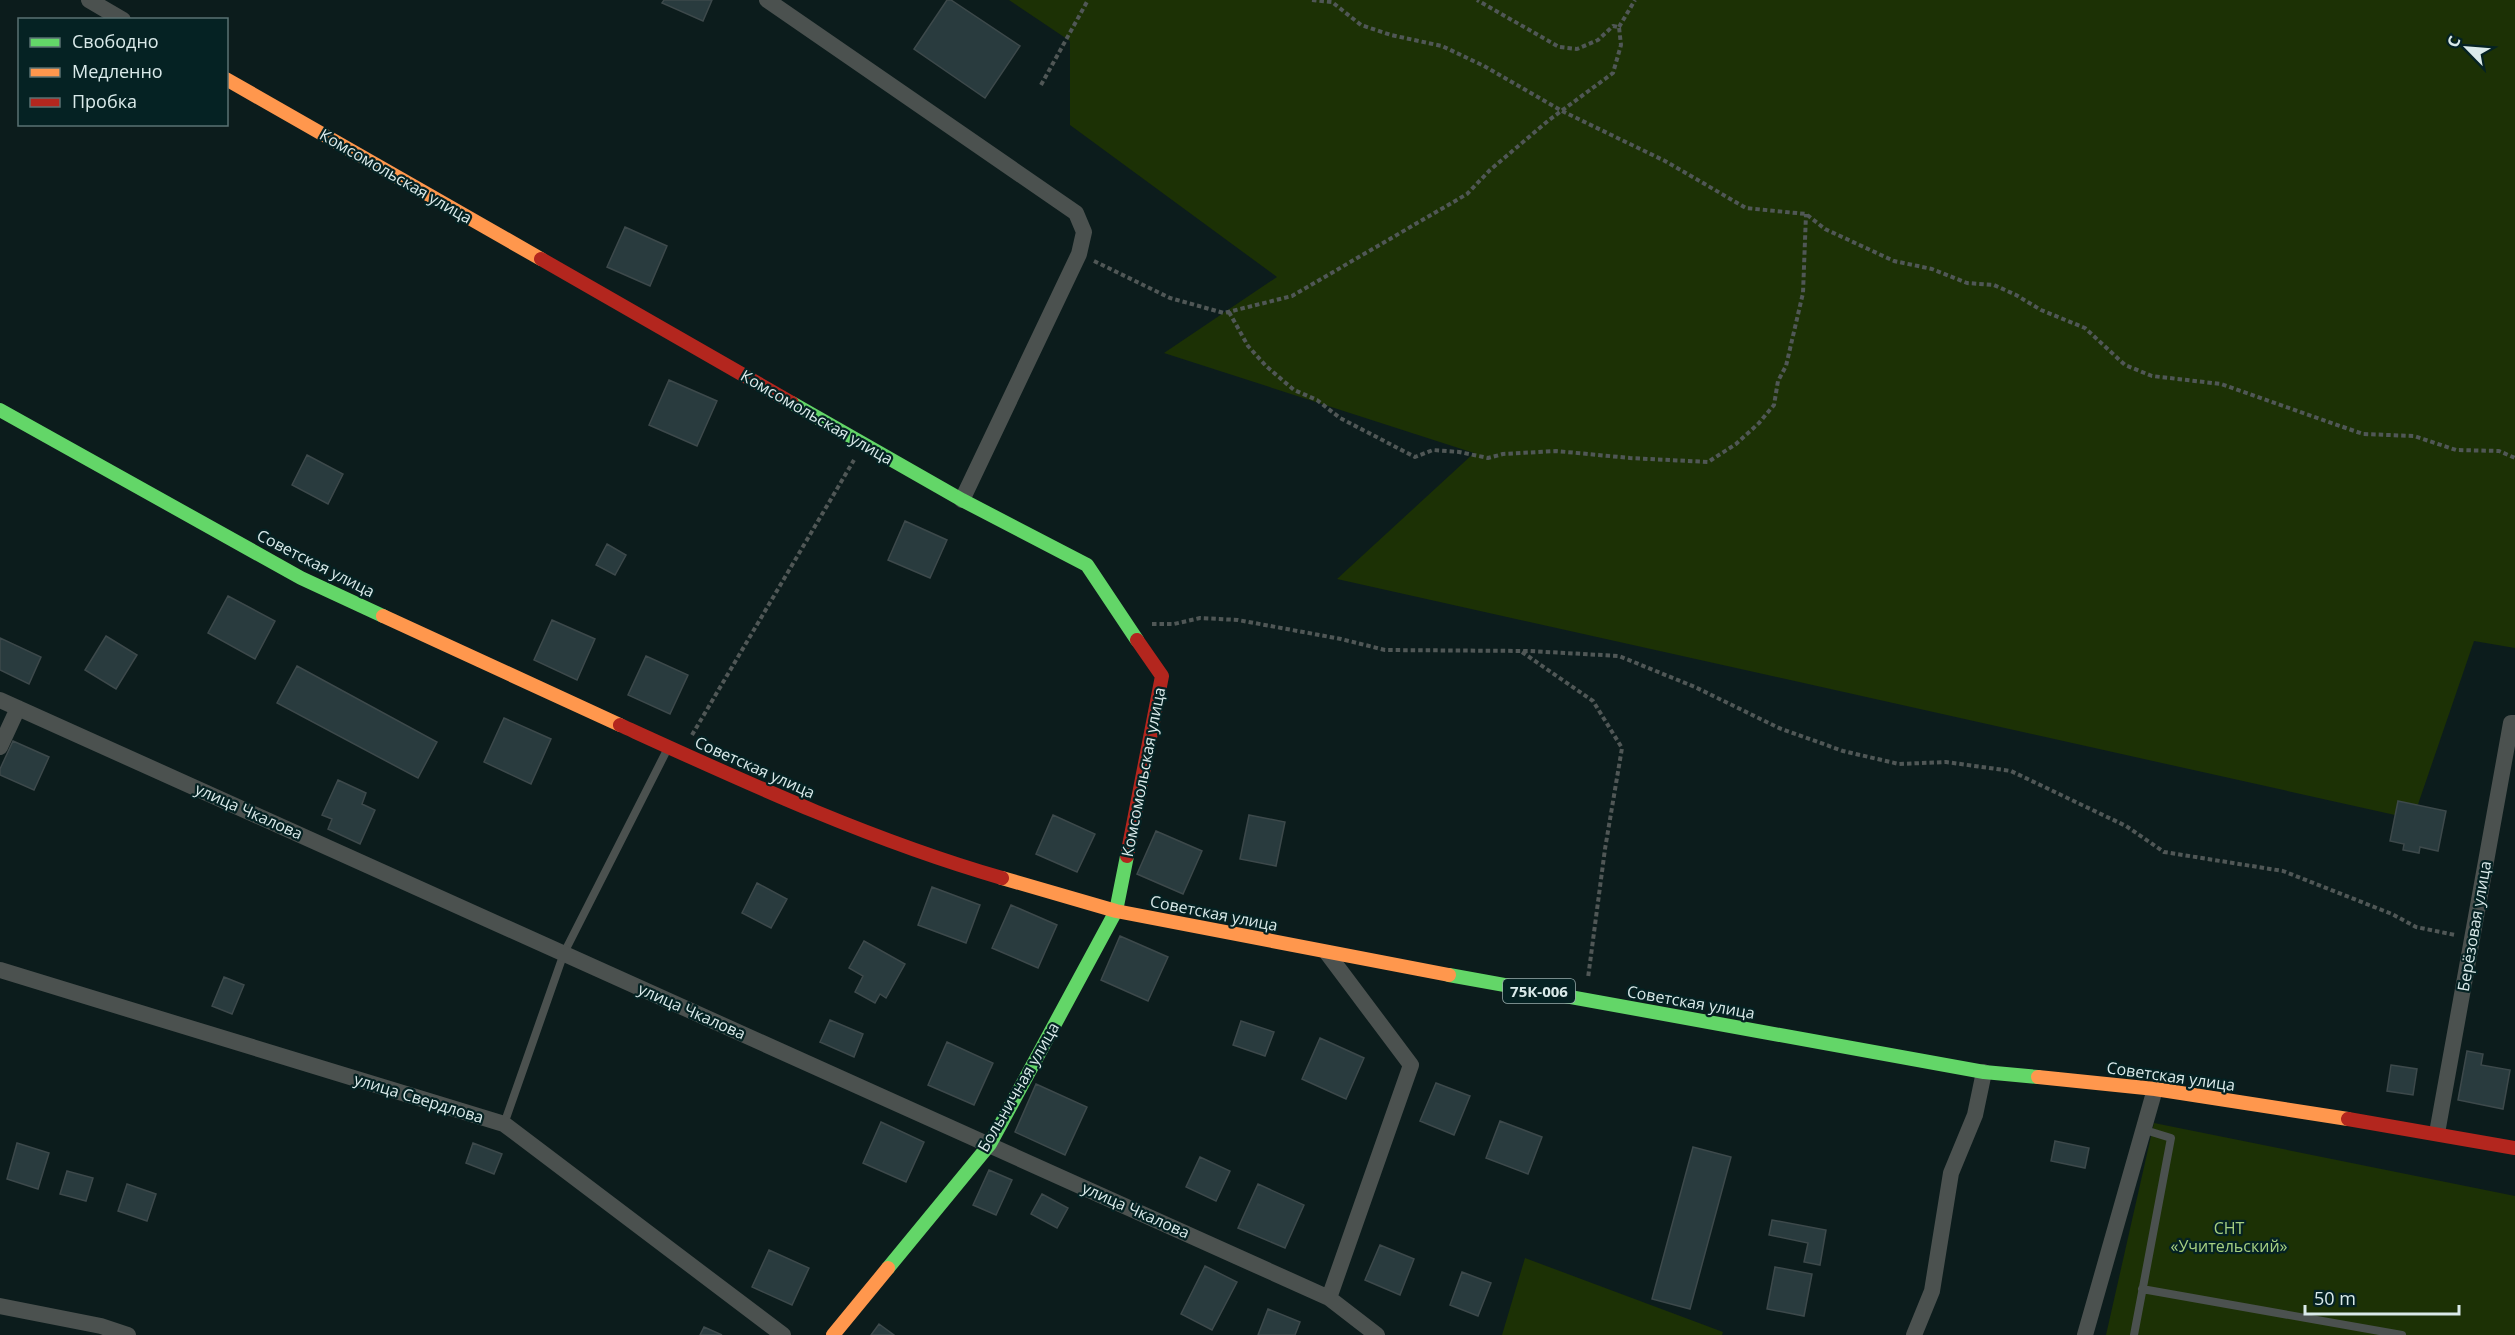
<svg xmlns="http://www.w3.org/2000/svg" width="2515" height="1335" viewBox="0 0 2515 1335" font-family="'Open Sans',sans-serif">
	<rect width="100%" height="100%" fill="#0c1c1c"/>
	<path fill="#1c3105" d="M1009 0H2515V648L2474 641 2413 819 1337 579 1474 453 1164 353 1277 277 1070 125V41Z
		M2154 1123 2515 1196V1335H2106Z
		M1525 1258 1723 1332 1722 1335H1502Z"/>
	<path fill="#293b3e" stroke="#3d494b" stroke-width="1.5" d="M664 0H712L703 21 662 3Z
		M947 0H951L1020 46 985 98 914 49Z
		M625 227 667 246 650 286 607 267Z
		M669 380 717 401 697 446 649 425Z
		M307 455 343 474 328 504 292 485Z
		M905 521 947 540 930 578 888 560Z
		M607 544 626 555 615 575 596 565Z
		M228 596 275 621 255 659 208 633Z
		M552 620 595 639 577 680 534 660Z
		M106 636 137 655 116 689 85 670Z
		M0 638 41 657 29 684 0 670Z
		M646 656 688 675 670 714 628 695Z
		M297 666 437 742 418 778 277 703Z
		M504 718 551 739 531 784 484 762Z
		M13 741 49 757 34 790 0 775V769Z
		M338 780 366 793 362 804 375 810 360 844 328 829 332 819 322 815Z
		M2398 801 2446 811 2438 851 2420 847 2419 853 2403 850 2404 844 2390 841Z
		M1053 815 1095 834 1077 872 1036 854Z
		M1249 815 1285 822 1276 866 1240 859Z
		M1156 831 1202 851 1183 894 1137 874Z
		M757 883 787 899 771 928 742 913Z
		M932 887 980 905 966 943 918 925Z
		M1011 905 1057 925 1038 968 992 948Z
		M1120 936 1168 957 1148 1001 1101 980Z
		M864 941 905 964 886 998 880 994 875 1003 855 992 863 976 849 968Z
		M224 977 244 985 232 1014 212 1006Z
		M830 1020 863 1034 854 1057 820 1042Z
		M1241 1021 1274 1032 1265 1056 1233 1045Z
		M1320 1038 1364 1058 1346 1099 1302 1079Z
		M947 1042 993 1063 974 1105 928 1085Z
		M2467 1051 2483 1054 2481 1065 2510 1070 2503 1109 2458 1100Z
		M2391 1065 2417 1069 2413 1095 2387 1091Z
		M1436 1083 1470 1096 1454 1135 1420 1121Z
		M1036 1084 1087 1107 1065 1155 1015 1132Z
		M1500 1121 1542 1137 1528 1174 1486 1158Z
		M881 1122 924 1142 906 1182 863 1163Z
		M2055 1141 2089 1148 2085 1168 2051 1161Z
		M17 1143 49 1153 38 1189 7 1179Z
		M473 1143 502 1154 494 1174 466 1163Z
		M1693 1147 1731 1157 1690 1309 1652 1299Z
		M1200 1157 1230 1171 1216 1201 1186 1187Z
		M989 1170 1012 1180 996 1215 973 1205Z
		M67 1171 93 1178 86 1201 60 1194Z
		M127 1184 156 1194 147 1221 118 1211Z
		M1258 1184 1304 1205 1285 1248 1238 1228Z
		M1042 1194 1068 1208 1057 1228 1031 1214Z
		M1772 1220 1826 1230 1820 1265 1804 1262 1808 1243 1769 1235Z
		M1380 1245 1414 1259 1400 1295 1365 1280Z
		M769 1250 809 1268 792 1305 752 1287Z
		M1205 1266 1237 1282 1212 1330 1181 1314Z
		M1775 1267 1812 1274 1804 1316 1767 1309Z
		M1462 1272 1491 1283 1478 1316 1450 1305Z
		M1268 1309 1300 1322 1295 1335H1258Z
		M879 1324 894 1335H871Z
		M704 1327 722 1335H700Z"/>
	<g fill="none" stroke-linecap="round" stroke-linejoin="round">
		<path stroke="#505756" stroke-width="4" stroke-dasharray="4.5 3" stroke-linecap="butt" d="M1312 0 1332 2 1361 25 1391 35 1442 46 1484 66 1562 111 1665 161 1746 208 1806 214 1825 229 1894 261 1932 269 1967 283 1994 285 2016 295 2041 310 2085 328 2125 365 2152 376 2221 384 2363 434 2414 436 2456 450 2499 451 2515 458
			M1619 27 1635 0
			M1041 85 1088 0
			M1094 261 1170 298 1224 313 1292 296 1467 194 1490 170 1549 120 1613 73 1621 45 1619 27 1613 26 1598 40 1577 49 1559 47 1477 0
			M1229 312 1248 346 1266 366 1294 390 1317 400 1340 418 1415 457 1433 450 1459 452 1488 458 1503 454 1556 451 1630 458 1708 462 1736 444 1759 423 1774 405 1778 381 1786 366 1803 293 1806 214
			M1152 624H1174L1200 618 1238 620 1341 639 1385 650 1529 651 1619 656 1695 687 1779 728 1843 751 1899 764 1946 762 2011 771 2126 826 2164 852 2283 871 2392 914 2416 927 2455 935
			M1522 652 1593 701 1622 748 1605 849 1588 978
			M692 735 854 460"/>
		<path stroke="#4b514f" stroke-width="8" d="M504 1124 564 953 668 748
			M2142 1289 2402 1335
			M2134 1335 2171 1138 2145 1130"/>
		<path stroke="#4b514f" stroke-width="16" d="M89 0 123 20
			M767 0 1076 213 1084 232 1079 254 962 500
			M0 700 1329 1298 1377 1335
			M0 747 18 708
			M1327 953 1411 1065 1329 1298
			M0 970 504 1124 783 1335
			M2437 1133 2511 723H2515
			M0 1306 101 1326 128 1335
			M1914 1335 1932 1291 1951 1173 1975 1115 1984 1072
			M2085 1335 2155 1089"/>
		<path stroke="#63d668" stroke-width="14" d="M792 403 962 500 1087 565 1137 640
			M0 410 301 578 383 616
			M1449 975 1984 1072 2038 1077
			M888 1268 990 1144 1116 911 1127 856"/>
		<path stroke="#ff974d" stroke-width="14" d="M226 79 541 259
			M383 616 620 725
			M1002 878 1116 911 1449 975
			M2038 1077 2155 1089 2348 1119
			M833 1335 888 1268"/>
		<path stroke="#b3261e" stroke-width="14" d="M541 259 792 403
			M620 725C745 782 870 840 1002 878
			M1127 856 1162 676 1137 640
			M2348 1119 2515 1148"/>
	</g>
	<g text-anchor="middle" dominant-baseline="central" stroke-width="4.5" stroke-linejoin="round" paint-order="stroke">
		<rect fill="#052223" stroke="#9aaeae" stroke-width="1.5" x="1503" y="979" width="72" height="24" rx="4.5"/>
		<g font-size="15" font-weight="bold" fill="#daeaea">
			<text x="1539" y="991">75К-006</text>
		</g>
		<g font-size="16" fill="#daeaea" stroke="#052223">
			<text transform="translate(396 176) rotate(30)">Комсомольская улица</text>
			<text transform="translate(817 417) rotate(30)">Комсомольская улица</text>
			<text transform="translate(316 563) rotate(27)">Советская улица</text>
			<text transform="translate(755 767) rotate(24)">Советская улица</text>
			<text transform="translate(1143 772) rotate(-79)">Комсомольская улица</text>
			<text transform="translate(249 811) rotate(24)">улица Чкалова</text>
			<text transform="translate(1214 913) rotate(11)">Советская улица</text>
			<text transform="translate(2474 926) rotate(-80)">Берёзовая улица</text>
			<text transform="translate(1691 1002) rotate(10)">Советская улица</text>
			<text transform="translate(692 1011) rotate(24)">улица Чкалова</text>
			<text transform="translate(2171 1076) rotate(8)">Советская улица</text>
			<text transform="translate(1018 1087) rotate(-60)">Больничная улица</text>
			<text transform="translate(419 1098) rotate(17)">улица Свердлова</text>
			<text transform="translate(1136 1210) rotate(24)">улица Чкалова</text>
		</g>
		<g font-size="16" fill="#a7d082" stroke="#052223">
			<text x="2229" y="1228">СНТ<tspan x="2229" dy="18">«Учительский»</tspan></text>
		</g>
	</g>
	<rect x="18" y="18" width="210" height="108" fill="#052223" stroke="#5a7273" stroke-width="1.5"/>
	<rect x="30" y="38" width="30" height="9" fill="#63d668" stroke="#5a7273" stroke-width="1.5"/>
	<text x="72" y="48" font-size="18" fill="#daeaea">Свободно</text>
	<rect x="30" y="68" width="30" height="9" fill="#ff974d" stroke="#5a7273" stroke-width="1.5"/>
	<text x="72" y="78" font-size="18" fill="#daeaea">Медленно</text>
	<rect x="30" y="98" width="30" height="9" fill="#b3261e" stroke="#5a7273" stroke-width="1.5"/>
	<text x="72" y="108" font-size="18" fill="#daeaea">Пробка</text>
	<g transform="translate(2467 48) rotate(295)" stroke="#052223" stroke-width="4.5" paint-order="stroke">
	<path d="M0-4.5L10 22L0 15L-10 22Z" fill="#daeaea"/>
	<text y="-9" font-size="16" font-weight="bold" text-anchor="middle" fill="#daeaea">С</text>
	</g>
	<path d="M2305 1305v9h154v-9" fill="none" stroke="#daeaea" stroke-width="3"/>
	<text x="2314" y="1305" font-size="18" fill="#daeaea" stroke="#052223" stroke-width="4.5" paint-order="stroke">50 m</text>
</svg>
